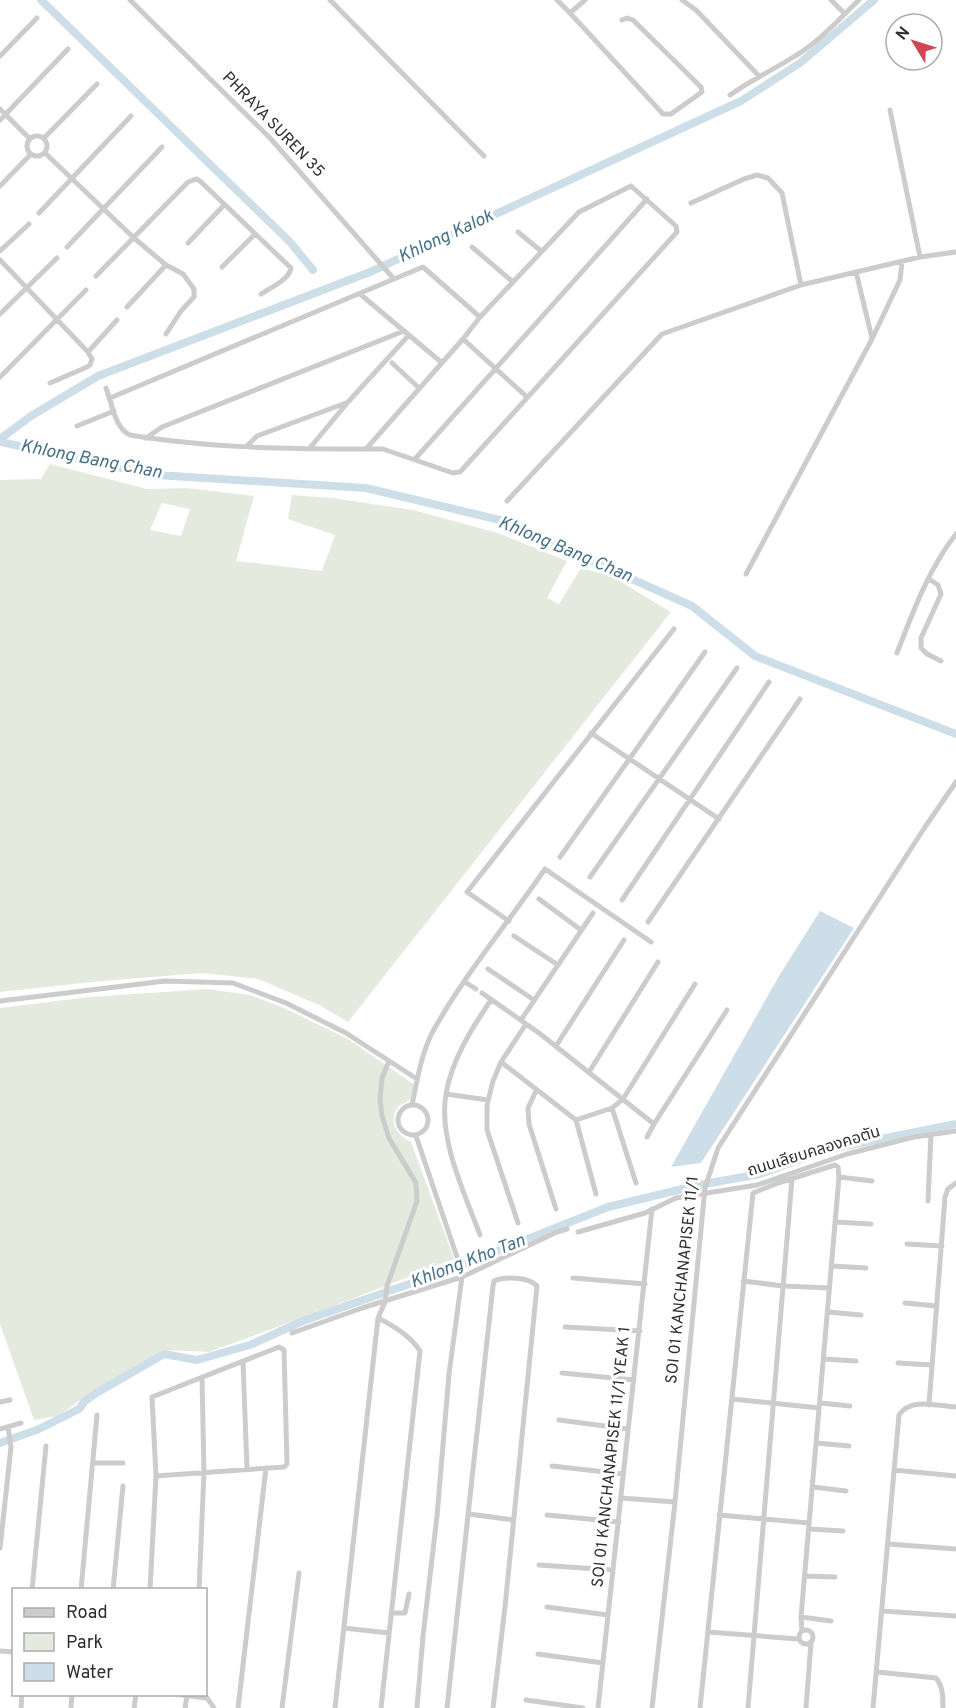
<svg xmlns="http://www.w3.org/2000/svg" width="956" height="1708" viewBox="0 0 956 1708" font-family="Overpass,'Noto Sans Thai',sans-serif">
	<rect width="100%" height="100%" fill="#fff"/>
	<path fill="#e5eade" fill-rule="evenodd" d="M50 464 147 489 187 488 254 496 236 561 322 571 335 535 288 519 292 495 332 498 413 510 498 533 567 561 547 598 559 604 581 568 611 576 671 612 348 1022 319 1005 258 979 202 973 103 981 0 992V480L41 479ZM162 503 190 509 181 536 150 530Z
		M208 989 250 995 284 1008 348 1039 415 1085C413 1089 412 1096 410 1099 407 1103 401 1104 398 1107 387 1122 398 1136 411 1142L454 1259 329 1308 209 1352 163 1350 86 1396 58 1416 34 1420 0 1324V1008L90 997Z"/>
	<path fill="#cddee8" d="M820 911 854 928 701 1163 671 1167 779 976Z"/>
	<g fill="none" stroke-linecap="round" stroke-linejoin="round">
		<path stroke="#cddee8" stroke-width="8" d="M41 0 290 242 313 270
			M0 439 31 416 98 376 370 272 741 101 800 63 874 0
			M0 442 156 475 366 488 500 520 692 606 755 656 956 734
			M0 1443 39 1429 79 1409 85 1401 98 1392 164 1354 197 1360 250 1345 303 1321 455 1268 608 1207 699 1185 760 1174 826 1150 956 1124"/>
		<path stroke="#ccc" stroke-width="5" d="M330 0 484 156
			M557 0 570 13 585 0
			M682 0 696 10 759 76
			M831 0 845 14
			M570 13 663 114H671L702 92 701 87 633 20 627 18 622 20
			M0 56 37 18
			M730 95C751 80 773 70 795 56 820 41 838 20 859 0
			M0 109 30 139
			M890 110 920 257
			M0 120 68 49
			M27 146a10 10 0 1 1 20 0a10 10 0 1 1-20 0Z
			M44 138 97 84
			M45 153 134 238 166 265 183 274 194 289V297L181 311 166 334
			M0 186 31 154
			M691 203 744 179 757 175 768 178 782 193 801 285
			M39 213 131 116
			M518 232 541 251
			M188 243 224 205
			M67 247 162 147
			M472 247 513 282
			M0 251 29 224
			M0 260 88 352 92 359 90 365 87 367 50 383
			M222 267 255 234
			M856 272 872 338
			M96 276 188 182 196 179 200 181 291 268C289 280 270 288 261 294
			M394 279 423 267 480 317
			M360 294 441 362
			M127 307 166 265
			M0 314 57 258
			M463 339 527 397
			M88 352 117 320
			M392 363 419 388
			M0 377 86 290
			M106 388C112 403 115 429 130 435 207 448 288 449 366 449H383L453 473 460 472 677 232 676 226 631 186 579 212 480 317 463 339 366 449
			M110 398 394 279 270 138 130 0
			M77 426 114 411
			M146 438 162 427 404 331
			M247 446 257 436 346 403
			M309 449 348 402 409 335
			M415 459 647 199
			M507 501 662 334 801 285 920 257 956 252
			M746 574 872 339 900 280 902 262
			M929 579 938 585 941 594 921 638V648L927 654 941 661
			M897 653C912 614 929 568 956 534
			M591 733 719 819
			M560 857 705 652
			M590 877 737 668
			M539 899 581 930
			M622 900 769 682
			M509 921 467 892 674 629
			M648 922 800 699
			M514 936 558 965
			M488 969 534 1000
			M465 982 476 989
			M482 993 539 1033 654 1124 727 1010
			M0 1001 165 981 233 983 286 1003 346 1033 417 1079
			M521 1020 593 913
			M556 1046 624 940
			M501 1062 576 1120 596 1194
			M589 1072 658 962
			M536 1091 528 1108 529 1124 556 1209
			M446 1094 488 1100
			M398 1120a15 15 0 1 1 30 0a15 15 0 1 1-30 0Z
			M412 1105C417 1081 421 1055 432 1033 464 975 508 923 545 869L651 942
			M612 1108 636 1183
			M576 1120 612 1108 623 1099 695 984
			M416 1136 457 1257 462 1277 449 1374 437 1516 423 1636 417 1708
			M647 1137 654 1124
			M839 1177 872 1181
			M928 1201 931 1134
			M835 1222 871 1224
			M518 1223 487 1130V1105L493 1081 501 1062 526 1024
			M578 1232 645 1213 676 1198 757 1185 847 1154 914 1137 956 1131
			M480 1235C465 1194 438 1139 446 1094 452 1059 472 1028 491 1000
			M907 1244 942 1246
			M832 1266 866 1268
			M573 1278 645 1284
			M743 1281 783 1286 829 1288
			M905 1303 937 1306
			M828 1312 861 1315
			M378 1318C394 1326 411 1336 420 1351L381 1708
			M565 1327 640 1331
			M292 1333 362 1308 462 1277 557 1232 567 1229
			M824 1359 856 1361
			M243 1362 247 1469
			M898 1363 932 1365
			M562 1373 634 1380
			M732 1399 819 1408
			M0 1402 10 1400
			M820 1403 850 1406
			M929 1405 945 1197 948 1189 956 1183
			M559 1420 628 1429
			M0 1429 21 1423
			M816 1443 849 1446
			M93 1463H123
			M552 1466 623 1474
			M894 1470 956 1476
			M813 1487 846 1491
			M621 1498 675 1502
			M469 1514 513 1520
			M547 1515 619 1522
			M719 1515 809 1523
			M809 1529 843 1531
			M888 1544 956 1549
			M0 1548 11 1447 8 1427
			M539 1565 612 1570
			M805 1576 835 1577
			M32 1590 46 1446
			M81 1590 97 1415
			M113 1590 123 1486
			M150 1590 156 1476 152 1397 279 1347 284 1350 287 1464 284 1467 156 1476
			M199 1590 204 1472 202 1377
			M547 1607 608 1615
			M882 1611 956 1616
			M391 1613H405L409 1594
			M801 1617 831 1621
			M344 1628 389 1633
			M799 1637a7 7 0 1 1 14 0a7 7 0 1 1-14 0Z
			M708 1632 798 1639
			M0 1651 14 1652
			M538 1654 603 1663
			M877 1672 936 1678C943 1686 943 1698 943 1708
			M175 1694 206 1698
			M205 1695 214 1708
			M526 1700 583 1708
			M21 1708 22 1694
			M71 1708 72 1694
			M134 1708 136 1694
			M185 1708 187 1696
			M238 1708 266 1468
			M282 1708 299 1573
			M335 1708 378 1318 385 1302 387 1286 417 1201 416 1183 389 1138 382 1116 380 1099 382 1078 389 1061
			M447 1708 493 1286 494 1281C505 1276 529 1277 537 1286L505 1607 493 1708
			M598 1708 652 1209
			M652 1708 675 1502 705 1188 718 1148 925 827 956 782
			M700 1708 753 1193 778 1183 835 1165 838 1167 839 1177 801 1617 802 1631
			M748 1708 792 1179
			M806 1708 811 1643
			M873 1708 899 1415C911 1397 937 1406 956 1407"/>
	</g>
	<g text-anchor="middle" dominant-baseline="central" stroke-width="6" stroke-linejoin="round" paint-order="stroke">
		<g font-size="16" fill="#2f2f2f" stroke="#fff">
			<text transform="translate(273 125) rotate(46)">PHRAYA SUREN 35</text>
			<text transform="translate(814 1152) rotate(-17)">ถนนเลียบคลองคอตัน</text>
			<text transform="translate(683 1280) rotate(-84)">SOI 01 KANCHANAPISEK 11/1</text>
			<text transform="translate(612 1457) rotate(-84)">SOI 01 KANCHANAPISEK 11/1 YEAK 1</text>
		</g>
		<g font-size="18" font-style="italic" fill="#467087" stroke="#fff">
			<text transform="translate(446 237) rotate(-25)">Khlong Kalok</text>
			<text transform="translate(91 460) rotate(11)">Khlong Bang Chan</text>
			<text transform="translate(565 550) rotate(23)">Khlong Bang Chan</text>
			<text transform="translate(468 1262) rotate(-21)">Khlong Kho Tan</text>
		</g>
	</g>
	<rect x="12" y="1588" width="195" height="108" fill="#ffffff" stroke="#acacac" stroke-width="1.5"/>
	<rect x="24" y="1608" width="30" height="9" fill="#cccccc" stroke="#acacac" stroke-width="1.5"/>
	<text x="66" y="1618" font-size="18" fill="#2f2f2f">Road</text>
	<rect x="24" y="1633" width="30" height="18" fill="#e5eade" stroke="#acacac" stroke-width="1.5"/>
	<text x="66" y="1648" font-size="18" fill="#2f2f2f">Park</text>
	<rect x="24" y="1663" width="30" height="18" fill="#cddee8" stroke="#acacac" stroke-width="1.5"/>
	<text x="66" y="1678" font-size="18" fill="#2f2f2f">Water</text>
	<g transform="translate(914 42) rotate(308)"><circle r="28" fill="#ffffff" stroke="#acacac" stroke-width="1.5"/>
	<path d="M0-4.5L10 22L0 15L-10 22Z" fill="#d04654"/>
	<text y="-9" font-size="16" font-weight="bold" text-anchor="middle" fill="#2f2f2f">N</text>
	</g>
</svg>
